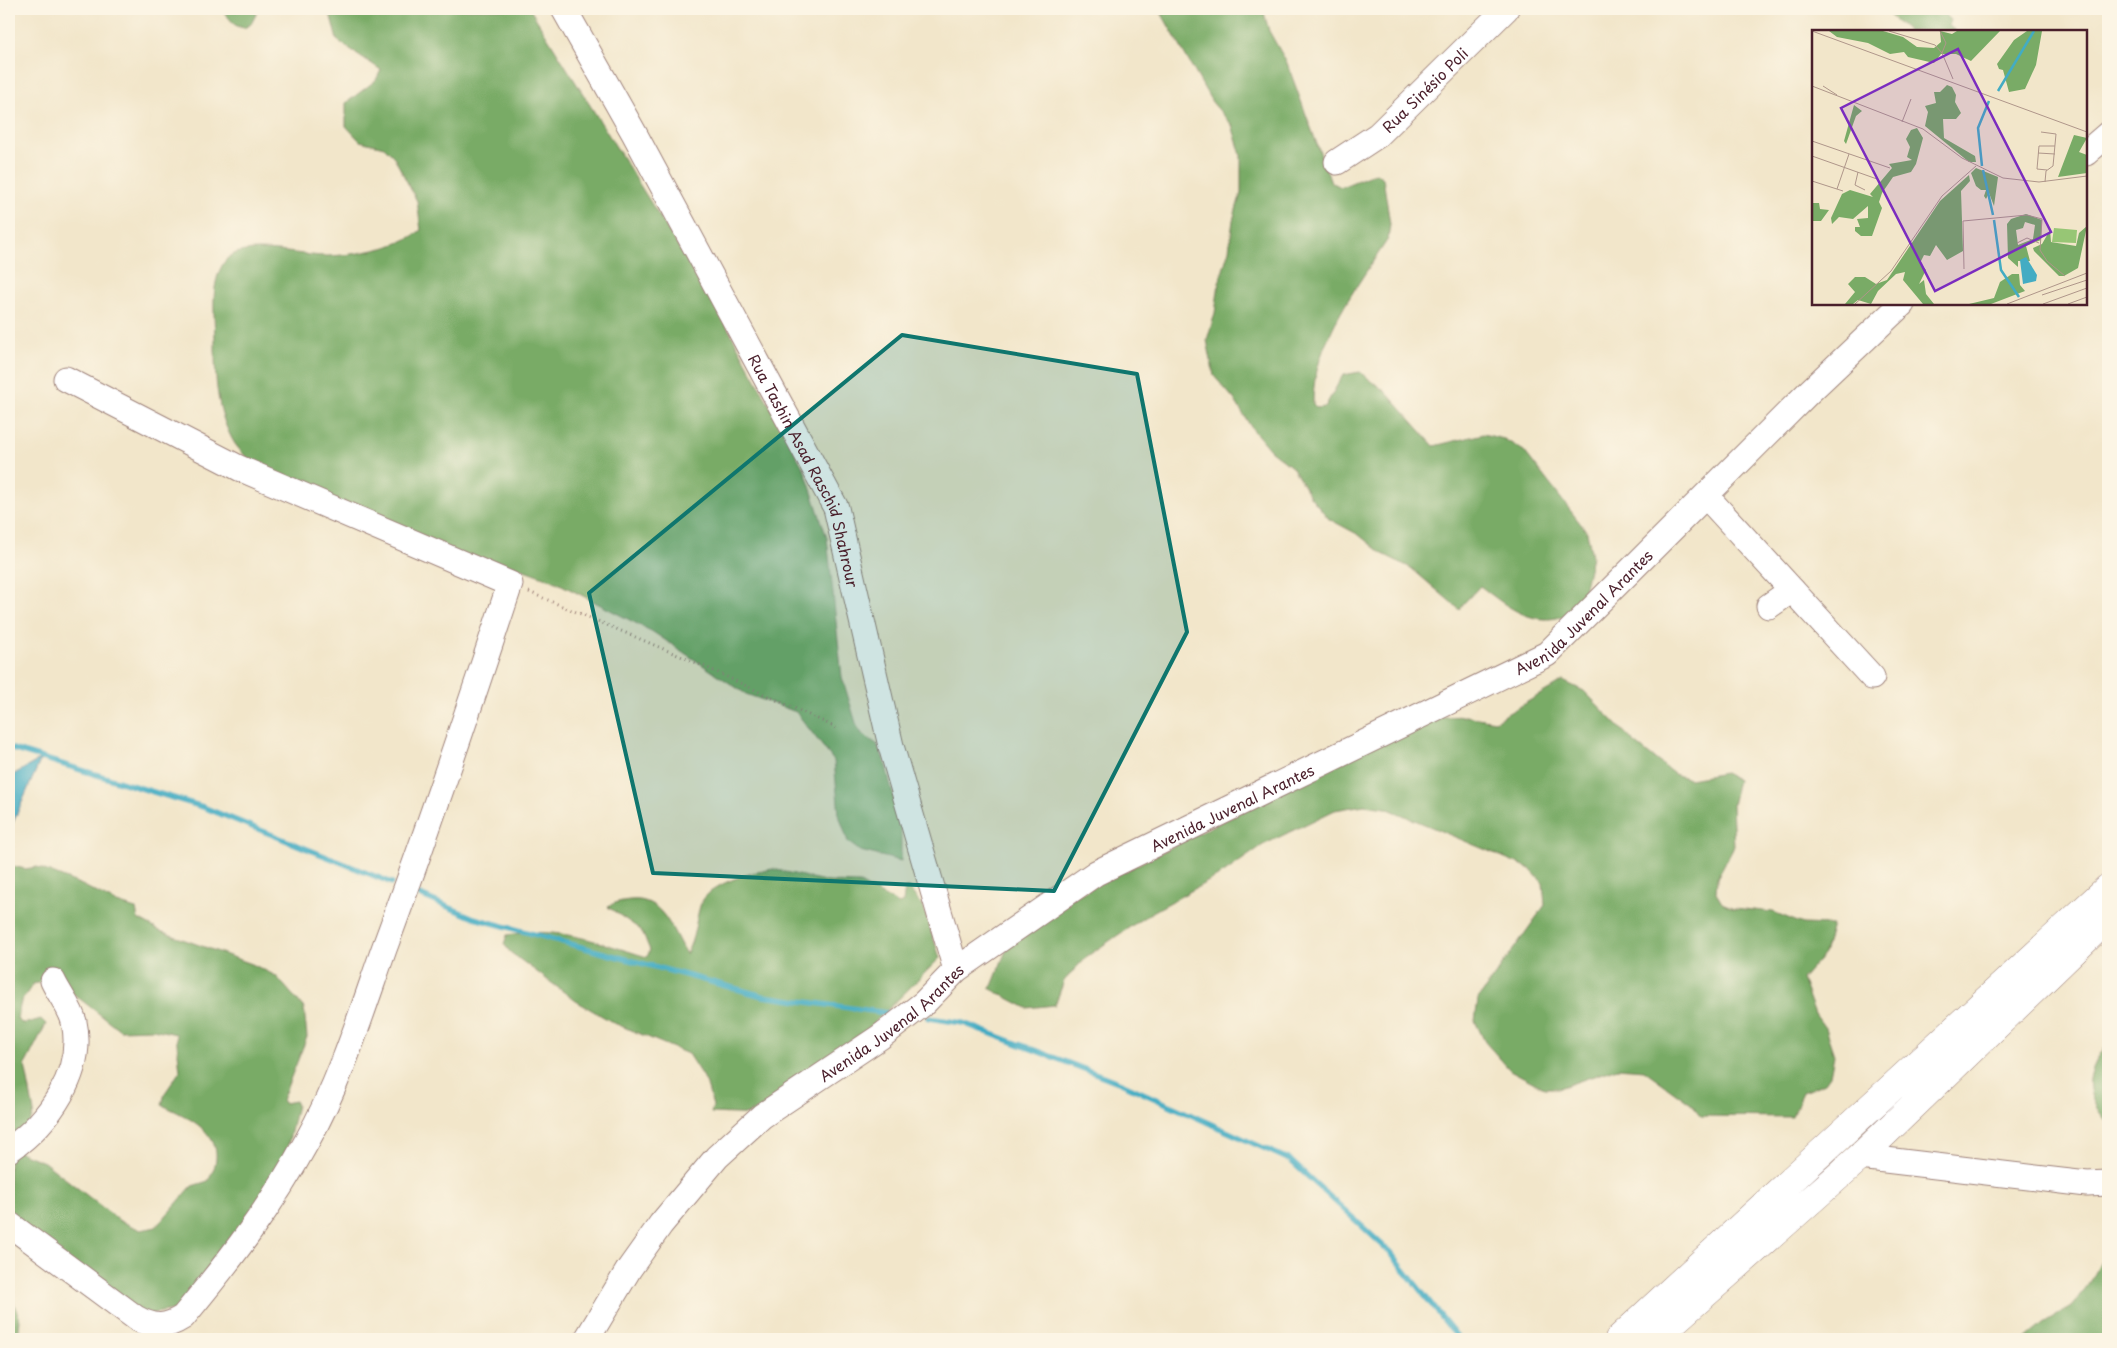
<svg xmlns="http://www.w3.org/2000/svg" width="2117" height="1348" viewBox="0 0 2117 1348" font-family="'Playpen Sans',sans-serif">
	<rect width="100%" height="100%" fill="#fcf5e5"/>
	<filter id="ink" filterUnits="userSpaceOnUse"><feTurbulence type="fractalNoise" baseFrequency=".02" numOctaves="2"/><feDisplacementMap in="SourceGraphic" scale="10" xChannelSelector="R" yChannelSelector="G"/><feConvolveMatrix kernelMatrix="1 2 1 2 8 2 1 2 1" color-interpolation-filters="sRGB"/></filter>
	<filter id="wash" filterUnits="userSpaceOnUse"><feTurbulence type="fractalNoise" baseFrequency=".0096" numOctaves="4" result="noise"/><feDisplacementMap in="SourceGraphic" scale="20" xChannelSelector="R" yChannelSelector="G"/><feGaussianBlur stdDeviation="1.12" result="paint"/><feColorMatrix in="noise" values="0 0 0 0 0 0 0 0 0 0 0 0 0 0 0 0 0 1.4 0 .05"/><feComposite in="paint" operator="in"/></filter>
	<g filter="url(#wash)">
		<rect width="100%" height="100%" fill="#f2e6ca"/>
		<path fill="#79ab66" stroke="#626548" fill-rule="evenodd" d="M221 9H259L251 24 244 28 236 26Z
			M329 9H530L721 315 805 471 827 538 842 677 857 726 863 735 877 744 885 762 901 828V861L860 851 848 842 839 815 834 761 796 712 746 694 653 632 552 580 516 567 428 550 256 467C249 460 241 452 235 444 216 413 215 377 215 342 215 316 209 283 225 261 241 239 303 257 328 256 355 255 400 248 421 230L417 201 394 157 384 147 360 141 346 126V103L376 80 381 70 337 40Z
			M1159 9H1263L1269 31 1287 63 1331 182 1341 187 1376 173 1383 178 1390 224 1388 239C1357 286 1312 345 1313 404L1317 408 1325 407 1343 375 1360 372 1386 392 1434 446 1483 434 1504 439 1524 451 1587 532 1592 556 1581 604C1575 608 1568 616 1561 617 1529 626 1504 604 1480 586L1464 603 1460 610 1411 568 1381 553 1359 535 1329 519 1310 496 1293 468 1270 450 1251 427 1234 399 1214 376 1207 340 1215 313 1219 283 1229 250 1233 220 1241 193V155L1232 125 1212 102Z
			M1882 9H1940L1951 20 1949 26 1956 31H1908Z
			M1563 681 1584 691 1635 743 1674 774 1690 779 1725 773 1738 780 1732 805 1734 846 1717 878 1716 893 1722 903 1734 908 1773 912 1803 924 1832 925 1824 954 1802 979 1815 1014 1825 1028 1834 1055 1830 1076 1825 1083 1803 1092 1792 1117 1701 1116 1691 1104 1644 1070 1617 1068 1559 1088H1544L1510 1070 1485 1042 1475 1021 1478 999 1545 905 1543 883 1529 868 1386 808 1364 805 1335 810 1263 845 1225 872 1149 914 1086 957 1064 981 1055 1005 1027 1008 989 988 992 986 1009 943 1025 922 1424 718 1466 716 1495 721Z
			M9 865 25 869 37 867 82 885 117 903 136 909 138 919 160 931 252 964 276 976 304 1008 307 1037 282 1100 284 1103 295 1101 297 1105 276 1198 179 1309 149 1314 90 1299 38 1266 9 1240ZM47 981 62 985 120 1030 153 1029 176 1034 180 1071 165 1093 162 1105C195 1120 233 1139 208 1181L192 1186 156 1227 141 1230 120 1221 44 1162 19 1152 34 1112 25 1065 46 1024 41 1019 23 1024 17 1019 21 1002 33 984Z
			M773 869 829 882 860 883 899 904 903 902 905 888H909L924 909 940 958 867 1030 835 1052 757 1115 711 1113 713 1106 706 1082 688 1054 614 1023 576 1001 510 952 504 944 507 935C560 926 597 942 647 957L650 950 641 930 608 907C615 902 621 901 630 900 663 896 672 931 686 954 695 938 695 923 700 906 707 883 753 872 773 869Z
			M2108 1043V1123C2082 1093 2085 1074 2108 1043Z
			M2108 1248V1339H2025L2043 1324 2071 1307 2089 1285Z
			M9 1288 20 1320 18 1339H9Z"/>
		<path fill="#43acc3" stroke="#466677" d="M41 759 9 832V777Z"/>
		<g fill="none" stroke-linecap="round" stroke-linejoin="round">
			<path stroke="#43acc3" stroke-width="5.5" d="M9 748 203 807 392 883
				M420 895 474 918 763 996 887 1013
				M929 1018 963 1023 1121 1083 1290 1160 1390 1252 1459 1339"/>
		</g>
	</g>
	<g filter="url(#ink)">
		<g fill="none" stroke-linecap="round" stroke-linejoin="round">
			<defs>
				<g id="minor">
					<path id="s1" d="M564 9 634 133 836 508 891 746 956 970"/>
					<path d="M2086 153 2108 134"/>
					<path id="s2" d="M1337 162 1378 135 1506 9"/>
					<path d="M1706 496 1872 677"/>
					<path d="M1769 606 1792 590"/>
					<path d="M9 1150C49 1122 85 1072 74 1022 71 1008 59 994 53 981"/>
					<path d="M1860 1157 2087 1184 2108 1183"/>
					<path d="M9 1224 136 1318C154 1328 166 1328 183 1317 231 1259 271 1207 307 1141 341 1080 361 1014 384 949 429 828 470 706 510 584L239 468 66 379"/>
					<path id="s3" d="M587 1339 629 1269 661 1224 717 1157 762 1116 880 1037 924 1003 956 970 1096 873 1547 654 1809 392 1902 304"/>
				</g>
				<path id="major" d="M1619 1339 2108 888
					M1654 1339 1860 1157 2108 918"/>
			</defs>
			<use href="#minor" stroke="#9e827a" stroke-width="27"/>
			<use href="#major" stroke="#9e827a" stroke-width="29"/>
			<path stroke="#9e827a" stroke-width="3" stroke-dasharray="1 4" stroke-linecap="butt" d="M529 592 699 664 837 728"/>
			<use href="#minor" stroke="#fff" stroke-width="25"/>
			<use href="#major" stroke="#fff" stroke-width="28"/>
		</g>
	</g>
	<path fill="#0f766e" fill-opacity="0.2" stroke="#0f766e" stroke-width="4" stroke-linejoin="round" d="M902 335 1137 374 1187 632 1054 891 653 873 589 593Z"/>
	<g text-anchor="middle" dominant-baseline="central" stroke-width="5" stroke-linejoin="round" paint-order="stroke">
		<g font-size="15" fill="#4a1f2b" stroke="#fcf5e5">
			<text stroke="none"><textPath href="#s2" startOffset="114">Rua Sinésio Poli</textPath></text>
			<text stroke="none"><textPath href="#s1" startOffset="522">Rua Tashin Asad Raschid Shahrour</textPath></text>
			<text stroke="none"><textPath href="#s3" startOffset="1255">Avenida Juvenal Arantes</textPath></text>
			<text stroke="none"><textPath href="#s3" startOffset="850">Avenida Juvenal Arantes</textPath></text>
			<text stroke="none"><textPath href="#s3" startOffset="445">Avenida Juvenal Arantes</textPath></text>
		</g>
	</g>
	<g transform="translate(1812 30)">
		<rect width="275" height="275" fill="#f2e6ca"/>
		<path d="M242 198 265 200 264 213 240 212Z" fill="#97c675"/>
		<path d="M17 1H71L91 7 105 17 122 18 129 12 128 1 140 4 145 1H188L159 31 144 24H129L122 33 96 27 92 22 78 24 56 13 25 7ZM215 1H230L224 35 213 59 197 62 191 40 187 39 185 34 202 10ZM135 55 140 57 144 65 143 72 149 83 144 89H131L132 108 163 126 164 132H157L113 96 116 82 113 76 124 73 122 62H128ZM42 75 50 81 44 86 34 114 32 111ZM105 98 111 108 104 134 99 142 81 147 70 163 67 172 70 178 60 206H49L43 201V197H48L45 189 56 188V176L41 189 27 187 20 194 19 188 30 164 38 160 61 167 58 164 80 138 77 134 100 130 95 127 98 117 94 109 99 100ZM262 105 275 108 267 122 275 125V143L246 147ZM164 138 186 147 182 176 177 163 174 169 172 166 174 160H169L164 156 159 143ZM157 145 158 151 149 161 151 221 135 230 124 215 118 226 112 225 108 233 114 240 107 254 112 250 114 264 122 274H111L91 250 93 242 84 244 66 261 59 274 46 270 41 274H33L43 262 36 254 43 247H53L64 254 75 250 128 171ZM0 173H7L8 179 17 180 9 191H0ZM214 184 230 190 229 210 214 216 218 231H206V237L196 228 195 194 199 189ZM213 192 223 195 221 209 206 215 204 200 211 198ZM275 196 266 238 252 246H247L222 221 221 218 230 214 238 200 239 212 264 216 267 203ZM200 244H207L208 255 213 261 179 274H157L182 268 188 252Z" fill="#79ab66" fill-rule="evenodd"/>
		<path d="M214 227 225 245 224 251 211 254 208 230Z" fill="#43acc3"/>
		<path fill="none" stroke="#43acc3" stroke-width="2.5" d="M186 61 222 1M170 136 166 98 177 71M171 140 181 185M182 190 189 240 207 267"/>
		<path fill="none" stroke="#af968a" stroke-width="1" d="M0 1 275 102M77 1 123 15 130 23 141 49M128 1 134 13 130 23M0 56 111 99 150 128 191 148 227 152 275 146M11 56 25 65M90 92 99 69M229 102 244 104 241 136 234 141 233 152M0 111 78 138M226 123 243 124M0 126 65 149M235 140 225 139 227 116H243M46 142 43 155 53 160M0 151 31 161M25 159 37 124M205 213 215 208 227 213M152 239 151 191 215 185 230 189 228 220 235 231 253 246M230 265 275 250M43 274 79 241 130 166 164 136M195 274 275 243M231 274 275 258M256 274 275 267"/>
		<path fill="#7b2cbf" fill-opacity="0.15" stroke="#7b2cbf" stroke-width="2.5" d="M146 19 239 202 123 261 29 78Z"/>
		<rect width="275" height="275" fill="none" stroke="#4a1f2b" stroke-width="2.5"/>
	</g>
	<rect width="2117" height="1348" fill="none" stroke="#fcf5e5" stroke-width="30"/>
</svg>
